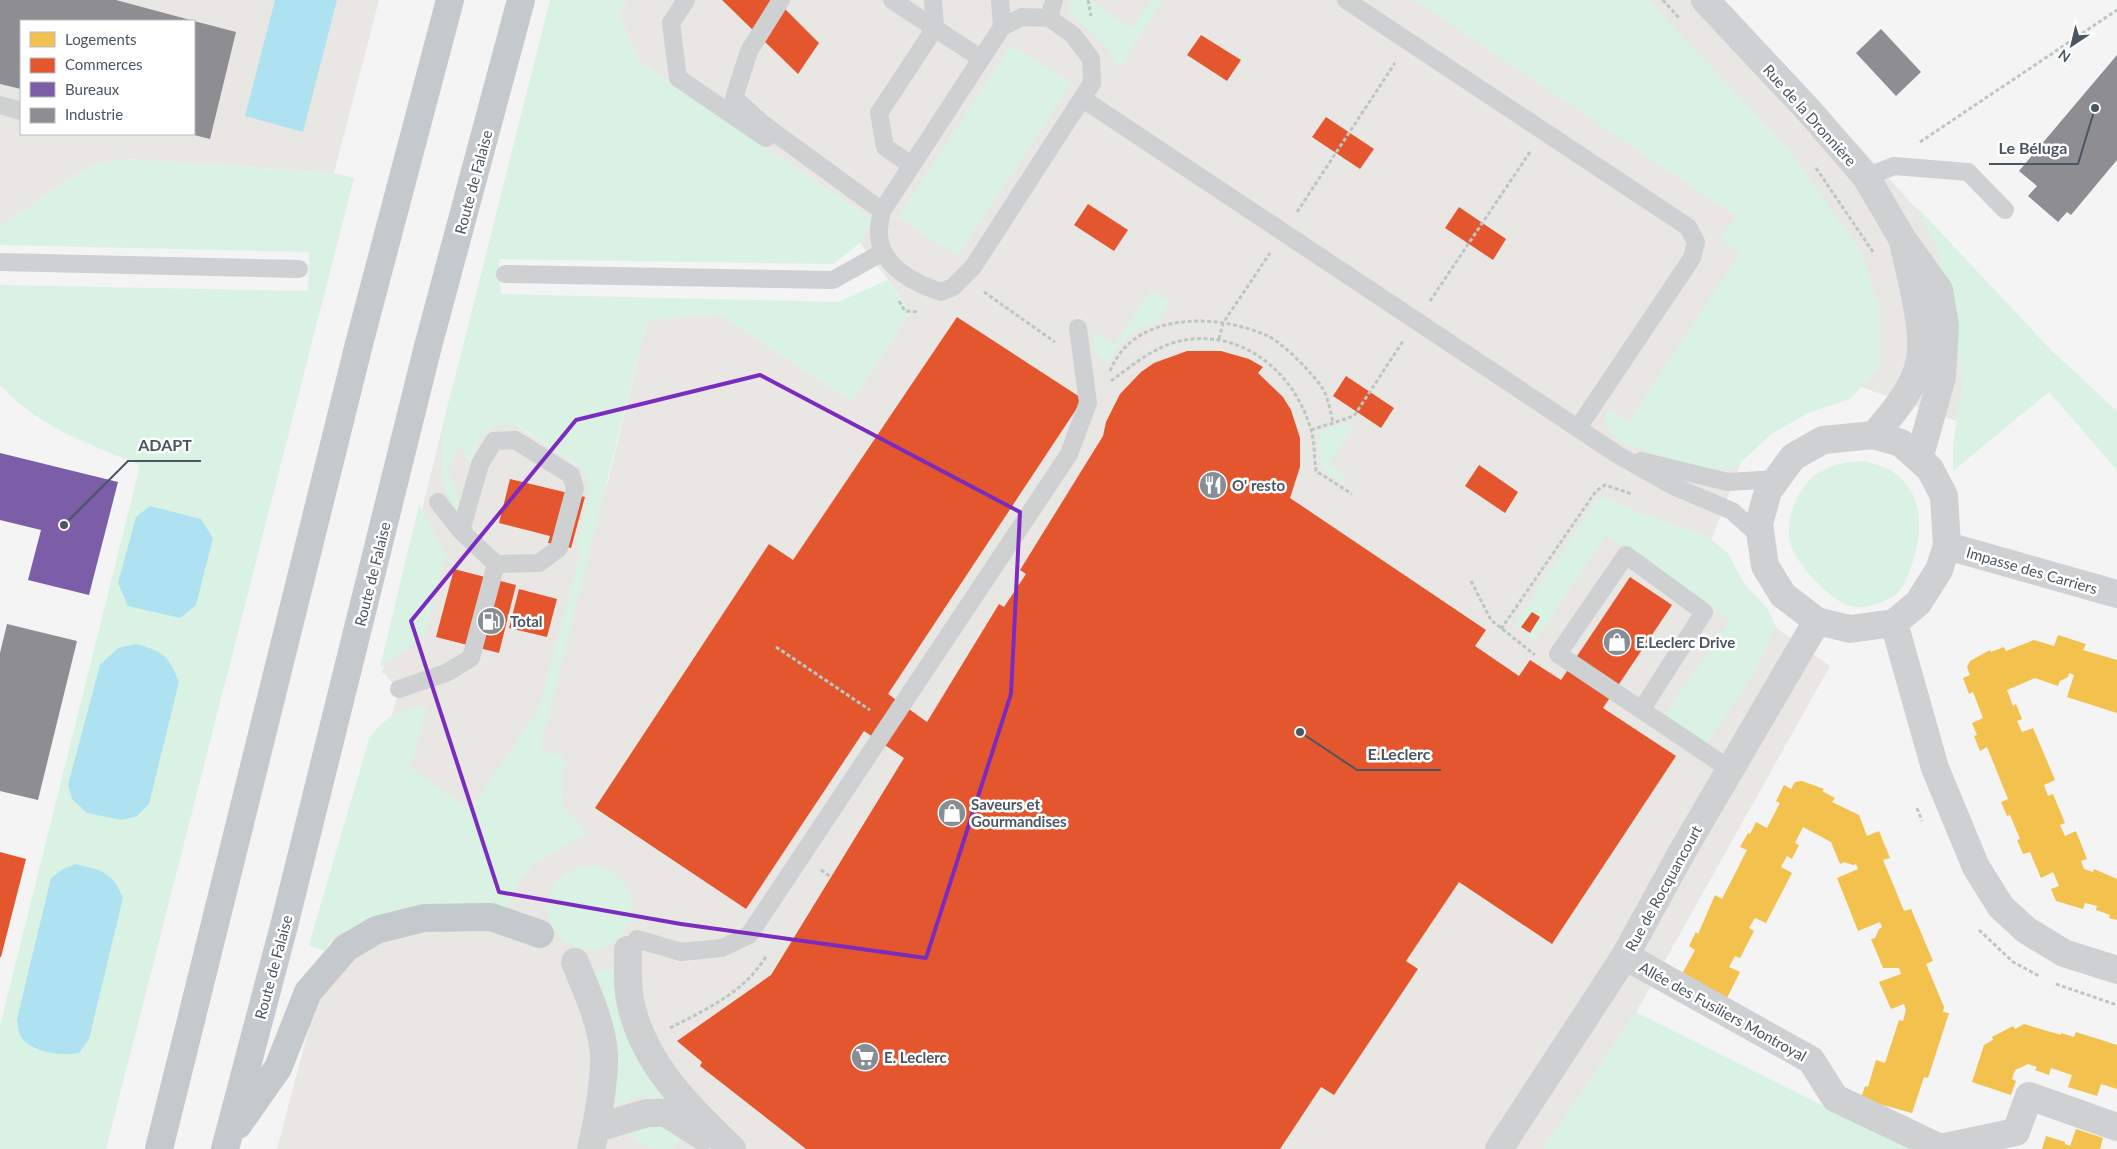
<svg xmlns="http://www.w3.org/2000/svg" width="2117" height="1149" viewBox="0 0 2117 1149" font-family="Lato,sans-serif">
	<rect width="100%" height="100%" fill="#f4f4f4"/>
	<path fill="#e8e7e3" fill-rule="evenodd" d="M0 0H379L334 173 126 159 97 164 72 177 0 227ZM21 21H194V134H21Z
		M627 0H1725L2049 353 1967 425 1850 383 1749 441 1709 546 1765 620 1830 666 1634 1016 1543 1149H277L333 936 408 905 507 907 380 758 399 689 382 672 453 384 607 485 647 320 719 314 852 401 910 313 897 292 860 243 872 219 639 62 619 13Z"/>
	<path fill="#d9f2e3" d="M550 0H627L619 13 639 62 872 219 860 243 833 264 499 259 501 294 838 302 888 280 910 313 852 401 719 314 647 320 540 749 564 756 562 806 587 833 535 863 517 883 507 908 408 905 333 936 325 951 309 945 369 739C385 716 399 710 427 706L410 768 470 809 538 711 581 550 577 544 590 488 583 469 517 425H496L479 438 471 469 464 449 459 446 448 468 460 505 458 508C437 498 442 445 443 425Z
		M1069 0H1089L1132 28 1151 0H1163L1119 68 1105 46 1068 11Z
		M1415 0H1648L1789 150 1862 253 1879 306V368L1850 399 1808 413 1770 435 1736 467 1706 470 1626 444 1610 433 1604 418 1609 409 1628 423 1740 253 1720 239 1736 216Z
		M1011 45 1071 83 958 256 898 217Z
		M125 159 334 173 354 178 106 1149H0V1025L140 465C89 444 38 427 0 385V285L308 291 309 252 0 245V227L72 177 97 164Z
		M1916 206 2052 351 2117 411V470L2049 392 1953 471V445L1962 388 1954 310 1935 244Z
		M1151 290 1170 302 1157 323C1134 327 1120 344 1107 363L1093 349 1094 332 1115 345Z
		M1347 423 1354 427 1329 464 1347 477 1343 483 1321 468 1320 431Z
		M1865 461C1873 464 1883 466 1890 470 1931 496 1922 544 1905 582 1901 593 1888 601 1877 604 1868 607 1856 609 1847 605 1827 597 1795 563 1790 542 1787 531 1790 515 1794 505 1809 470 1829 463 1865 461Z
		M1605 497 1642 514 1707 536 1728 553 1743 582 1767 608 1776 627 1753 675 1706 745 1664 717 1730 620 1606 535 1535 640 1514 625 1596 500Z
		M419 505 446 554 424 636 380 667Z
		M548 908a42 42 0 1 1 84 0a42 42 0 1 1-84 0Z
		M621 965 667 1098 638 1096 614 1107 616 1082 615 1048 587 973 608 970Z
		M1636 1012 1910 1149H1543Z
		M659 1124 680 1138 673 1149C650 1149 642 1149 628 1131Z"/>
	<path fill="#aee2f0" d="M275 0H337L303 132 245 116Z
		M150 506 201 519 213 538 196 605 180 618 128 606 118 583 136 517Z
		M136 644C163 651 169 656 179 682L149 804 137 816 122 820 87 813 72 799 68 785 100 665 118 648Z
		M76 864C102 871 112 871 123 898L89 1039 79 1053C61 1056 30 1053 20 1035 18 1030 18 1024 17 1019L51 878 63 869Z"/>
	<path fill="#f2c14e" d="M2058 635 2086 644 2083 650 2117 660V713L2067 697 2074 675 2069 673 2068 677 2060 681 2058 686 2035 678 2007 690 2013 706 2016 704 2022 719 2017 721 2022 732 2033 728 2055 780 2044 785 2048 796 2053 794 2065 823 2060 825 2065 836 2076 831 2087 859 2081 861 2084 869 2093 872 2094 869 2117 879V920L2109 918 2110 915 2096 910 2097 906 2085 903 2083 909 2056 901 2051 889 2059 886 2053 872 2041 878 2030 852 2023 854 2017 840 2020 839 2010 815 2007 816 2001 802 2008 799 1987 747 1980 751 1974 736 1977 735 1972 723 1983 718 1973 692 1969 694 1963 678 1970 675 1967 667 1970 661 1990 650 1991 652 2004 647 2006 651 2034 640 2054 646Z
		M1802 781 1824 789 1822 791 1835 798 1832 802 1859 815 1867 836 1879 831 1890 858 1883 860 1904 911 1911 909 1933 961 1926 964 1944 1007 1943 1012 1949 1013 1928 1078 1924 1077 1912 1113 1861 1099 1865 1086 1868 1087 1876 1060 1885 1063 1899 1020 1903 1021 1906 1010 1904 1004 1891 1009 1879 982 1901 974 1899 968H1883L1871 939 1875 938 1879 929 1882 927 1880 922 1858 931 1837 878 1858 869 1856 864 1853 865 1844 862 1840 864 1831 842 1803 827 1795 843 1799 845 1792 859 1787 856 1781 867 1792 873 1766 923 1755 918 1749 928 1754 931 1740 958 1735 956 1729 967 1740 972 1727 998 1682 974 1695 950 1689 946 1696 932 1698 934 1715 895 1722 899 1747 850 1740 847 1748 833 1750 834 1756 822 1767 828 1780 803 1776 801 1784 785 1791 789 1795 782Z
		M2024 1024 2061 1035V1033L2074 1037 2076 1032 2117 1045V1089L2101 1084 2097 1096 2068 1087 2072 1075 2051 1068 2049 1075 2035 1070 2037 1067 2028 1064 2015 1070 2012 1079 2016 1081 2011 1095 1972 1082 1984 1045 1993 1040 1992 1037 2013 1026 2015 1029Z
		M2076 1129 2103 1138 2100 1149H2042L2046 1136 2065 1142V1144L2070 1146Z"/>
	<path fill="#e4572e" d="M722 0H776L819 43 798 74Z
		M1201 35 1241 60 1227 81 1187 55Z
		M1326 117 1374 149 1360 169 1312 137Z
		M1088 204 1128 230 1114 251 1074 225Z
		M1459 207 1506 239 1493 260 1445 228Z
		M957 317 1083 399 888 694 927 722 999 604 1004 607 1026 574 1020 570 1103 436 1106 422 1120 394 1141 372 1154 363 1187 351H1221L1249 359 1263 367 1258 373 1283 397 1291 410 1300 438V467L1290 498 1486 630 1475 646 1519 676 1530 660 1561 680 1630 577 1672 605 1603 708 1676 756 1552 944 1459 882 1406 961 1418 969 1334 1095 1321 1087 1280 1149H806L700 1066 702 1062 677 1041 771 975 904 758 864 731 746 909 595 808 769 544 793 560Z
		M1346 376 1394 408 1381 428 1333 396Z
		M1479 465 1518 492 1505 513 1465 486Z
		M510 479 585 497 571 548 548 543 550 536 499 523Z
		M454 569 516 585 499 653 436 637Z
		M519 589 557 599 547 637 509 628Z
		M1532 612 1540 617 1530 633 1521 627Z
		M0 852 26 859 1 957H0Z"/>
	<path fill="#7b5ea7" d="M0 453 118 482 89 595 28 580 41 530 0 520Z"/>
	<path fill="#8d8d92" d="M0 0H116L194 21H21V89L0 84Z
		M194 21 236 32 210 139 194 135Z
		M1881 29 1921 72 1896 96 1856 53Z
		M2117 55V160L2071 215 2067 212 2058 222 2028 196 2037 186 2019 171Z
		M7 624 77 641 38 800 0 791V653Z"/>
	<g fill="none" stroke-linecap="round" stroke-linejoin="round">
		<path stroke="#bcc7c4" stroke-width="3" stroke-dasharray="4 2.5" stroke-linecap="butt" d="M1088 0 1091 16
			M1663 0 1679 18
			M1920 142 2117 10
			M1816 168 1873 252
			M1297 212 1395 63
			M984 292 1055 342
			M899 301 905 311 919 312
			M1430 301 1530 152
			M1219 339 1223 323 1270 253
			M1110 371C1134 311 1217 313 1268 336 1284 344 1311 372 1321 386 1328 395 1330 411 1333 422
			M1111 381C1130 367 1149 351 1172 343 1236 324 1294 369 1311 430 1315 443 1314 458 1316 471L1352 494
			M1311 430 1354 416 1403 341
			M1471 581 1491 620 1535 655
			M1501 629 1596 491 1605 485 1632 494
			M776 647 870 710
			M1917 808 1922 821
			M821 870 831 877
			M1979 930 2013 962 2039 976
			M2056 984 2117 1005
			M670 1028C707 1009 745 992 767 955"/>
		<path stroke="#ced0d2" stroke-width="18" d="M686 0 671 23 678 78 766 138
			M781 0 749 51 734 98 763 124 882 211
			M892 0 980 58
			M1000 0 1002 27
			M1346 0 1688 227 1696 242 1692 258 1578 428
			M1022 17 1049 18 1073 35 1091 59 1092 83 973 267 953 287 941 292C914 283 880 266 879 234 878 227 881 218 882 211L1002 27Z
			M1049 18 1054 0
			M1083 99 1618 455 1673 486 1732 511 1761 537
			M0 105 21 111
			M911 165 885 147 879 113 935 28 933 0
			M1866 177 1894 166 1968 172 2005 210
			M0 262 299 269
			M505 274 833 280 883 252
			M1641 461 1728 482 1777 479
			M461 531 480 464 494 441 515 440 571 475 575 488 559 548 539 563 496 564
			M399 689 446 673 471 658 496 564 461 531 438 502
			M1642 709 1704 612 1626 555 1558 654 1731 770
			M637 939 681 952 722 948 749 935 1069 454 1088 403 1078 328"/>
		<path stroke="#ced0d2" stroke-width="28" d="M1947 546 2117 594
			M628 950C628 966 627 984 630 1000 642 1062 688 1107 732 1149
			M1625 956 1811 1060 1835 1098 1940 1148 2016 1132 2029 1096 2117 1127
			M575 962C586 989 602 1024 604 1054 605 1079 597 1125 591 1149
			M597 1128 647 1113H666L702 1136
			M1499 1149 1625 956 1682 852 1817 621"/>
		<path stroke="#ced0d2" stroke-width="28" d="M1705 0 1811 113 1866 177 1903 240 1939 290 1945 325 1942 377 1919 459
			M1874 435 1901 443 1930 469 1944 496 1947 546 1939 570 1918 603 1894 623 1850 629 1817 621 1783 595 1765 566 1759 524 1768 491 1793 457 1823 440Z
			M1874 435C1891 415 1910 394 1918 368 1928 334 1911 281 1904 246
			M1894 623 1935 768 1976 867 2001 907 2026 930 2064 953 2117 970"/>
		<path stroke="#c4c9cd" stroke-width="28" d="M238 1125 278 1068 308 992 346 948 376 930 424 918 491 917 540 934
			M159 1149 359 344 450 0
			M225 1149 285 922 427 350 521 0"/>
	</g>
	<path fill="none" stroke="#7b2cbf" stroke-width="4" stroke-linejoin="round" d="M760 375 1020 512 1011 694 926 958 681 924 499 892 411 621 576 420Z"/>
	<defs>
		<symbol id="restaurant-disc" viewBox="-11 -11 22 22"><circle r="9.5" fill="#868d94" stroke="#fff"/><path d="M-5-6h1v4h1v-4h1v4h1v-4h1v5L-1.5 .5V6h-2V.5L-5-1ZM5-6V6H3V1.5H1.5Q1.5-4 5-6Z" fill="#fff"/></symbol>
		<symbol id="fuel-disc" viewBox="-11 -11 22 22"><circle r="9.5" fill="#868d94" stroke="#fff"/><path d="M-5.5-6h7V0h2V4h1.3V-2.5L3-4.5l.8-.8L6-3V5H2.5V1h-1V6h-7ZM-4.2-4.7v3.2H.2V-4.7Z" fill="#fff"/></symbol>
		<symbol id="shop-disc" viewBox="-11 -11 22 22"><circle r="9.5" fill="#868d94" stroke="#fff"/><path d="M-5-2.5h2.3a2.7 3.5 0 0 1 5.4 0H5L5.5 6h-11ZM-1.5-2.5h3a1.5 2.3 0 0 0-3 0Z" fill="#fff"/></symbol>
		<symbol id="supermarket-disc" viewBox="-11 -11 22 22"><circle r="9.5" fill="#868d94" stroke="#fff"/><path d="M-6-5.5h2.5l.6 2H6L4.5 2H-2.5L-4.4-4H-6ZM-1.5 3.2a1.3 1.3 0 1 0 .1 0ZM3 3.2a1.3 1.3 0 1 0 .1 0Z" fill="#fff"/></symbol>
	</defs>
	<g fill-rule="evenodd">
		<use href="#restaurant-disc" x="1197" y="469" width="32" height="32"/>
		<use href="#fuel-disc" x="475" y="605" width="32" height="32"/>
		<use href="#shop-disc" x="1601" y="626" width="32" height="32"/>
		<use href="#shop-disc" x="936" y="797" width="32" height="32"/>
		<use href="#supermarket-disc" x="849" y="1041" width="32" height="32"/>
	</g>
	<g text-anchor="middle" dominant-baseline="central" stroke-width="5" stroke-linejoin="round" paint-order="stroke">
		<g font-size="15" fill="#4a5661" stroke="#fff">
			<text transform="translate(1810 115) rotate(48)">Rue de la Dronnière</text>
			<text transform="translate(473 182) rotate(-75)">Route de Falaise</text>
			<text transform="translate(2032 570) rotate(16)">Impasse des Carriers</text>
			<text transform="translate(372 574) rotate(-76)">Route de Falaise</text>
			<text transform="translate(1663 888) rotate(-61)">Rue de Rocquancourt</text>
			<text transform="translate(273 967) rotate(-75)">Route de Falaise</text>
			<text transform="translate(1723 1011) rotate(29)">Allée des Fusiliers Montroyal</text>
		</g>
		<g font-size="15" font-weight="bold" fill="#4a5661" stroke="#fff" text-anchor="start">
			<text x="1232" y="485">O' resto</text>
			<text x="510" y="621">Total</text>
			<text x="1636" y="642">E.Leclerc Drive</text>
			<text x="971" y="804">Saveurs et<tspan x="971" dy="17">Gourmandises</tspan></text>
			<text x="884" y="1057">E. Leclerc</text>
		</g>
	</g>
	<path fill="none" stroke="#4a5661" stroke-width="2" d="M2095 108L2078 164H1989M64 525L128 461H201M1300 732L1357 770H1441"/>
	<g fill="#4a5661" stroke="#fff" stroke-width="2">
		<circle cx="2095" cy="108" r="5"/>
		<circle cx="64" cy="525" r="5"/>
		<circle cx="1300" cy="732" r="5"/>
	</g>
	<g font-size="16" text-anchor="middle" font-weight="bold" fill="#4a5661" stroke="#fff" stroke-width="5" stroke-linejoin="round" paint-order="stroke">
		<text x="2033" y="154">Le Béluga</text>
		<text x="165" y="451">ADAPT</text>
		<text x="1399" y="760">E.Leclerc</text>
	</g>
	<rect x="20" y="20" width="175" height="115" fill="#ffffff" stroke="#b7bbc0"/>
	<rect x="30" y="32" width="25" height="15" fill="#f2c14e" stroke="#b7bbc0"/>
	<text x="65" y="45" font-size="15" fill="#4a5661">Logements</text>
	<rect x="30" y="58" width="25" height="15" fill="#e4572e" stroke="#b7bbc0"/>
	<text x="65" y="70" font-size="15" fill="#4a5661">Commerces</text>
	<rect x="30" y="82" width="25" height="15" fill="#7b5ea7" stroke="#b7bbc0"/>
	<text x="65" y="95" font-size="15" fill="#4a5661">Bureaux</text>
	<rect x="30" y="108" width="25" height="15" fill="#8d8d92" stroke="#b7bbc0"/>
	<text x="65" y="120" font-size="15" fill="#4a5661">Industrie</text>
	<g transform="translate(2072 45) rotate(215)" stroke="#ffffff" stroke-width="4" paint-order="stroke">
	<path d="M0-4L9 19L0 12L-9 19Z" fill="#4a5661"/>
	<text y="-8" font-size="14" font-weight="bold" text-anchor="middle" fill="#4a5661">N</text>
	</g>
</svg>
